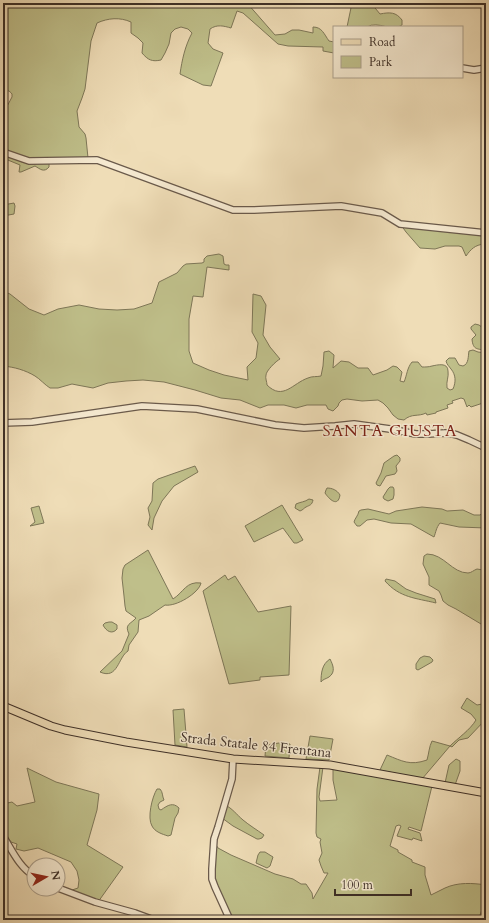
<svg xmlns="http://www.w3.org/2000/svg" width="489" height="923" viewBox="0 0 489 923" font-family="Cardo,serif">
	<rect width="100%" height="100%" fill="#efddb7"/>
	<filter id="stains"><feTurbulence type="fractalNoise" baseFrequency=".005" numOctaves="4"/><feColorMatrix values="0 0 0 0 .2 0 0 0 0 .09 0 0 0 0 .02 0 0 0 .5 -.17"/></filter>
	<radialGradient id="worn" r=".72"><stop offset=".6" stop-color="#630" stop-opacity="0"/><stop offset="1" stop-color="#630" stop-opacity=".3"/></radialGradient>
	<path fill="#bfbf8a" stroke="#7e7758" d="M3 3H247L275 35 285 34 292 30H299L313 33V27C322 27 324 34 329 41L334 42V53L323 51V47L288 46 278 44 243 13 237 11 231 28C224 26 217 24 210 29L208 43 213 49 223 53 211 86 203 85 180 74C182 60 185 46 192 33L188 29 181 27 175 29 171 33 169 44 165 53 161 60C152 62 148 60 142 53L143 43 138 38 131 33V22C120 17 108 18 97 23L91 41 85 89 82 98 77 111 79 127 85 134 86 138 88 158 30 160 3 150V114L4 112 12 97V94C9 90 7 90 3 91Z
		M352 3H371L380 14C390 12 396 12 402 20V25C392 33 378 20 367 27H347Z
		M3 153 22 162 49 163V167C44 173 40 169 35 166L21 172H19L20 165 3 158Z
		M14 203 15 206 14 214 3 216V205Z
		M401 225 486 236V245L484 244C475 245 471 249 466 256L462 247 459 246H445L435 249 420 248 406 232Z
		M219 254 223 256 224 264 226 265H229V270L207 267 203 297 193 296 189 319V351L193 363 209 370 224 375 248 380 247 367 256 358 258 343 252 332 253 294 261 296 266 305 263 335 270 347 280 359C276 361 266 371 266 375 265 378 267 382 267 385 283 401 293 383 308 378 312 376 317 377 321 376L323 366 324 352 329 351 334 355 333 368 341 361 349 362 358 368H368L373 375 387 370 393 366 397 367 402 372 400 381 404 382C407 375 407 368 412 362H418L422 367C425 367 429 367 432 366 437 365 448 362 448 371 449 377 446 381 447 388L450 390 453 389C456 382 456 375 451 369 449 366 447 365 446 361L449 358H455L459 365 463 366C469 364 468 356 469 351L473 350 478 352 486 353V402L471 407 469 405 467 407 464 399 461 398 452 401 453 403 447 405 448 408 436 412V413L427 415 426 413C418 417 412 413 404 420L398 419 393 415 388 408 383 403 378 400 362 401 347 399 342 400 339 403 338 406 333 411 328 409 326 405H307L296 408 284 405H268L260 408 240 400 221 398 195 390 164 382 143 380 126 381 108 383 93 388 77 385 72 384 58 388H50C45 385 40 379 35 376 25 370 14 367 3 366V291L10 294 29 309 44 315 58 309 79 305 99 309 117 310 134 309 152 303 159 282 177 273 183 266 186 264 202 263 204 262V259L207 256Z
		M475 324 479 325 486 330V332L483 336 486 339V351C478 348 473 351 472 339L476 335 471 329V327Z
		M397 455 400 458V461L396 466 397 471 395 474 386 476 380 486 377 485 376 483 381 473 384 463 394 456Z
		M195 466 198 472 174 486 162 501 154 518 152 530 148 525 150 517 148 508 152 501 153 483 158 479Z
		M390 487H393L394 489V495L393 499 388 501 384 499 383 497 388 489Z
		M327 488C332 488 337 490 340 495 338 508 329 499 325 493L326 490Z
		M309 499 313 500C312 505 310 505 306 507 304 508 303 510 300 511L295 508 296 504C300 502 305 502 309 499Z
		M282 505 303 540 297 543H294L283 528 254 542 245 526Z
		M39 506 44 523 30 526 35 522 31 508Z
		M422 507 442 509 447 511 463 510 474 515H480L486 511V528L459 527 440 523C436 528 436 532 434 537L411 524 391 523 374 519 367 520 360 526H357L354 522C355 518 358 516 359 511L361 510 368 509 389 514 396 511Z
		M148 550 173 599C184 592 186 581 201 583 199 593 176 607 165 605L149 616 139 620 138 632 129 645 128 651C118 657 118 680 100 672L122 651 129 634C124 624 131 624 136 618L126 611 125 606 124 596 122 578 123 569 125 565Z
		M427 554C444 554 452 573 468 573 471 573 474 570 477 569L483 570H486V627L456 609 448 605 443 601 441 595 439 591 429 585V577L423 564 424 556Z
		M225 575 228 580 235 576 258 612 291 606 289 675 260 677V680L229 684 203 591Z
		M386 579 395 581 406 589 416 593 435 599 436 603C416 598 400 598 385 581Z
		M109 622H112L117 625V629C112 635 106 631 103 625L105 623Z
		M424 656 430 657 433 660 432 662 418 670 416 669V664L420 658Z
		M330 659C333 665 336 672 329 677 326 679 323 679 321 682 321 673 322 664 330 659Z
		M467 698 477 705 482 704 486 702V719L468 738 459 740 452 747 450 746 422 779 380 770 387 755C402 761 410 766 427 760 429 753 429 747 432 741L450 746C458 738 470 730 476 720L471 714 461 708Z
		M184 709 187 747 175 745 173 710Z
		M310 736 333 739 329 760 306 759Z
		M279 743 290 744 289 758 265 756 266 745Z
		M456 759 460 761V771L455 785 445 783 449 765Z
		M320 767H323L319 797 320 801 337 800 333 780V768L432 786 421 831 409 827 408 829 420 833 422 841 413 838 412 840 397 836 401 826 399 825 396 826 390 846 398 850V852L412 860V862L425 867V875L431 895C436 893 440 890 445 888 458 882 473 883 486 885V907H483L480 915 482 920H232L215 885 214 876 215 843 218 848 231 855 275 874 293 879 301 884H306L312 893 313 899 328 873H324L321 866 319 860 322 853 320 842 321 839 317 837 316 833 317 789Z
		M27 768 56 782 99 794 97 810 87 845 123 867 98 902 69 891 78 888 79 880 77 871 71 862 38 848 24 851 16 849 17 844 11 842 3 832V804L12 802 17 806 35 802Z
		M157 789H160C163 792 162 796 164 800L160 802 158 805 159 809 161 810C168 805 173 802 179 808L178 813 175 818 171 835 168 836C162 834 155 832 152 826 147 818 152 797 157 789Z
		M225 805C232 808 237 815 243 820 249 825 257 830 264 835L262 838 259 839H257L233 826 222 818Z
		M260 852H265L273 857 270 866 267 868 256 863 258 855Z"/>
	<g fill="none" stroke-linecap="round" stroke-linejoin="round">
		<defs>
			<path id="minor" d="M462 68 474 70 486 68
				M3 152 29 161 97 160 233 210H254L341 206 382 213 400 224 486 233
				M3 423 32 422 142 406 197 409 275 425 304 428 335 426 354 424 390 429 416 434H428L445 433 453 434 457 435 469 440 486 448
				M3 836C12 850 19 867 34 876
				M58 888 95 902 135 913 154 920
				M230 920 215 887 212 879V869L214 839 218 827 232 779 233 759"/>
			<path id="major" d="M3 706 51 726 65 730 126 742 233 759 330 765 486 793"/>
		</defs>
		<use href="#minor" stroke="#6a5a4b" stroke-width="8"/>
		<use href="#major" stroke="#3d2f27" stroke-width="9"/>
		<use href="#minor" stroke="#f5e9d0" stroke-width="5.5"/>
		<use href="#major" stroke="#efddb7" stroke-width="7"/>
	</g>
	<g text-anchor="middle" dominant-baseline="central" stroke-width="3" stroke-linejoin="round" paint-order="stroke">
		<g font-size="14" fill="#3d2f27" stroke="#f5e9d0">
			<text transform="translate(256 745) rotate(6)">Strada Statale 84 Frentana</text>
		</g>
		<g font-size="16" letter-spacing="1" fill="#7a1f14" stroke="#f5e9d0">
			<text x="390" y="431">SANTA GIUSTA</text>
		</g>
	</g>
	<rect width="489" height="923" fill="none" stroke="#efddb7" stroke-width="16"/>
	<rect x="4" y="4" width="481" height="915" fill="none" stroke="#3d2f27" stroke-width="2"/>
	<rect x="8" y="8" width="473" height="907" fill="none" stroke="#3d2f27"/>
	<rect x="333" y="26" width="130" height="52" fill="#f5e9d0" stroke="#ab9f8c"/>
	<rect x="341" y="39" width="20" height="6" fill="#efddb7" stroke="#ab9f8c"/>
	<text x="369" y="46" font-size="12" fill="#3d2f27">Road</text>
	<rect x="341" y="56" width="20" height="12" fill="#bfbf8a" stroke="#ab9f8c"/>
	<text x="369" y="66" font-size="12" fill="#3d2f27">Park</text>
	<g transform="translate(46 877) rotate(81)"><circle r="19" fill="#f5e9d0" stroke="#ab9f8c"/>
	<path d="M0-3L7 15L0 10L-7 15Z" fill="#8f2418"/>
	<text y="-6" font-size="11" font-weight="bold" text-anchor="middle" fill="#3d2f27">N</text>
	</g>
	<path d="M335 889v6h76v-6" fill="none" stroke="#3d2f27" stroke-width="2"/>
	<text x="341" y="889" font-size="12" fill="#3d2f27" stroke="#f5e9d0" stroke-width="3" paint-order="stroke">100 m</text>
	<rect width="100%" height="100%" filter="url(#stains)"/>
	<rect width="100%" height="100%" fill="url(#worn)"/>
</svg>
